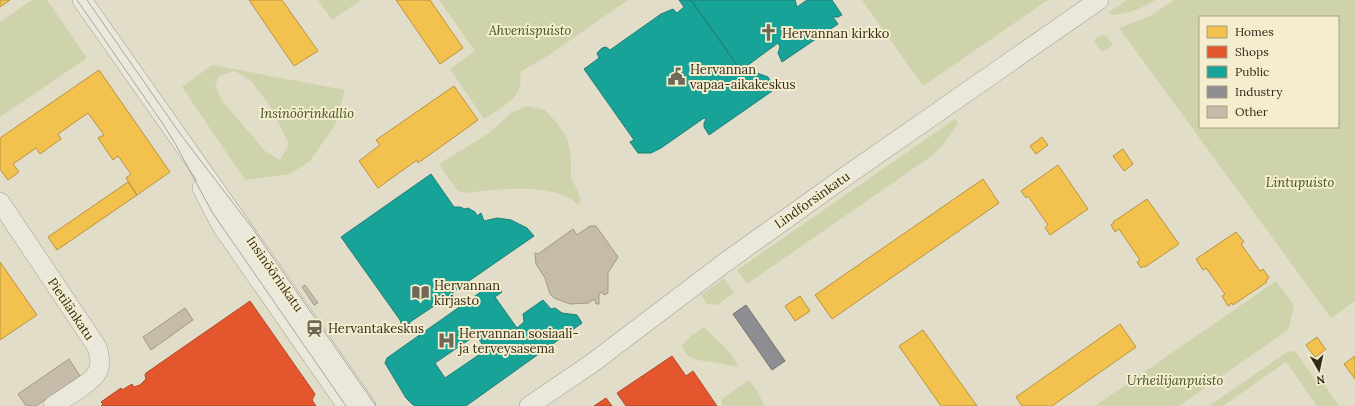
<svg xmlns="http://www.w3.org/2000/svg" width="1355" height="406" viewBox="0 0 1355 406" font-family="Lora,serif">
	<rect width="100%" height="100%" fill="#e2ddc8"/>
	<path fill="#cfd3ab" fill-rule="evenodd" d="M32 0H47L87 58 0 117V22Z
		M318 0H361L332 20Z
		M439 0H628L546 57 520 72C525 98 503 106 484 119L450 69 475 51Z
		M862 0H1048L923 86Z
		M1127 0H1155C1142 9 1127 14 1112 15L1109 12Z
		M1174 0H1355V301L1331 318 1119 28 1150 16ZM1200 17H1338V127H1200Z
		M1102 35 1107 36 1113 45 1102 52 1094 41 1095 39Z
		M212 65 345 90 335 125 310 161 290 174 245 180 182 87ZM235 71 251 81 270 106 289 144 280 160 266 152 223 102 215 86 219 76Z
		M527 106 545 110 557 123 567 138 571 157V178L577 189 581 201 578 205C561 185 508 188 483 191 476 191 466 195 459 191 454 188 443 169 439 164L489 133 511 113Z
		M955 119 958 123 943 145 933 155 747 284 737 270Z
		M724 278 734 293 717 305 707 304 701 295Z
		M1276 281 1294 305 1289 329 1179 406H1095Z
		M704 327C714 339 735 352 738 367L711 362 697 360 688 356 681 346 691 336Z
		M1290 351 1296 352 1315 380 1323 383 1339 406H1317L1286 362 1223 406H1209L1287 352Z
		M749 380 758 392 764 406H722V399Z"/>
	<path fill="#f2c14e" stroke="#b9943f" d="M0 0H10L0 7Z
		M249 0H282L318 51 294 66Z
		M396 0H430L463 48 440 64Z
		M99 70 170 172 137 195 126 178 131 174 118 156 113 160 98 138 104 135 88 113 58 134 61 139 40 154 36 148 13 164 19 172 8 180 0 169V138Z
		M454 86 478 120 418 163 417 160 378 188 359 161 380 145 376 140Z
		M1042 137 1048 145 1036 154 1030 146Z
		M1123 149 1133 164 1124 171 1113 156Z
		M1058 165 1088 209 1050 235 1045 228 1048 225 1028 196 1026 198 1021 191Z
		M983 179 999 203 832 319 815 295Z
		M128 182 137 195 57 250 48 237Z
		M1147 199 1179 244 1145 267 1144 266 1141 268 1137 262 1140 260 1119 229 1115 232 1111 225 1114 223 1113 222Z
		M1236 232 1244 242 1241 244 1260 271 1263 269 1269 278 1266 280 1267 282 1233 305 1232 303 1228 306 1222 296 1225 294 1206 268 1203 270 1196 259Z
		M0 262 37 315 0 340Z
		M800 296 810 311 795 321 785 306Z
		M1120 324 1136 347 1052 406H1022L1016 397Z
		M923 330 977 406H941L899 346Z
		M1317 337 1326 350 1315 357 1306 345Z
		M1355 356V379L1344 364Z"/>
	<path fill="#e4572e" stroke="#af4a29" d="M250 301 315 394 312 400 316 406H101L103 404 101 402 121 388 122 390 132 384 134 387 140 385 146 379 145 375 146 373Z
		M672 356 686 376 693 371 717 406H626L617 393Z
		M606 398 612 406H594Z"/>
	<path fill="#17a398" stroke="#207f73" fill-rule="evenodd" d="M679 0H691L737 65 744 68 748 75 757 73 768 77 775 89 709 135 704 127V123L706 119 704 118 661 148 651 153H638L630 142 634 140 584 69 599 58 597 53 602 48 606 47 610 50 661 14 673 9 677 13 684 7Z
		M691 0H795L797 7 807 0H832L842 15 838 17H833L838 24 782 62 778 53 780 47 778 43 744 68 737 65Z
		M431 174 454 207H460L465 209 468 208 475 212 477 216 481 213 484 221 497 218 511 220 527 228 534 236 453 292 454 297 450 299 446 298 410 322 408 326 405 327 402 326 400 320 341 237Z
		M492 284 498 286 502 292 495 297 517 328 524 322 523 314 543 300 551 309 555 308 562 313 577 315 582 323 466 406H415L412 404 406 398 385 363 387 358ZM476 335 486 350 445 378 435 363Z"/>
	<path fill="#8d8d92" stroke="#726f6f" d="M746 305 785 361 772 370 733 314Z"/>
	<path fill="#c6bba9" stroke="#a29989" d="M590 226H596L618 257 608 273V293L604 295 602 292 599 294V304H596L595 300H592L589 303 570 304 554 298 550 294 545 278 536 264 535 253 538 254 573 229 577 235Z
		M305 285 318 303 314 305 302 287Z
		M185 308 193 320 151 350 143 337Z
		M69 359 80 376 36 406H26L18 394Z"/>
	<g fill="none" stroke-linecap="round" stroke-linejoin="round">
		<defs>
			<path id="minor" d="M82 0 269 266 366 406
				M202 188 221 225 347 406
				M0 202 97 347C104 369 98 376 80 388 71 394 62 400 53 406
				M529 406 591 364 723 264 846 176 1099 0"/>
		</defs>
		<use href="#minor" stroke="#a7a192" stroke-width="20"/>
		<use href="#minor" stroke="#eae7db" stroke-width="19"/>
		<path stroke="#a9a69c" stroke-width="1" d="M77 0 163 124 176 145 212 212 346 406
			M87 0 181 135 253 229 376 406"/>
	</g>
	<defs>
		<symbol id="church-bare" viewBox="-9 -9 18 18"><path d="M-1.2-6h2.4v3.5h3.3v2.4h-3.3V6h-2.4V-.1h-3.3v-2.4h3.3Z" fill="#716958" stroke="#f4edce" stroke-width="2.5" paint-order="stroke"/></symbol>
		<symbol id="civic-bare" viewBox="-9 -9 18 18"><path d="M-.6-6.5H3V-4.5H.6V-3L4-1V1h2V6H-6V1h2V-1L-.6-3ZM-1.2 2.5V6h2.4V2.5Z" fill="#716958" stroke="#f4edce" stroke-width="2.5" paint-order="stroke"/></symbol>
		<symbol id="library-bare" viewBox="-9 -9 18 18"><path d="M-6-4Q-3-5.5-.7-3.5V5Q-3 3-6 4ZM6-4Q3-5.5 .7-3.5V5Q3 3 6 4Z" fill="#716958" stroke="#f4edce" stroke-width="2.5" paint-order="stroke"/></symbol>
		<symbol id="station-bare" viewBox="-9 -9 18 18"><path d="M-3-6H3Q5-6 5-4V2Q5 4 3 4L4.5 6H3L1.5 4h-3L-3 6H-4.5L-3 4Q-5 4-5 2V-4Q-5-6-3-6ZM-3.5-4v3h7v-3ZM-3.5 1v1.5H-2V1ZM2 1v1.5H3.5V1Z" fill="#716958" stroke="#f4edce" stroke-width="2.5" paint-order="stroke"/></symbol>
		<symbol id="hospital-bare" viewBox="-9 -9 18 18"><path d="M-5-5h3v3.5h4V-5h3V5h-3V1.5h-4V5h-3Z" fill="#716958" stroke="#f4edce" stroke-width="2.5" paint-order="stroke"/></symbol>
	</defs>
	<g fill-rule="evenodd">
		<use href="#church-bare" x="756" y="20" width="25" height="25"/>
		<use href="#civic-bare" x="664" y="64" width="25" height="25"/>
		<use href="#library-bare" x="408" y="280" width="25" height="25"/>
		<use href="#station-bare" x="302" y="316" width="25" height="25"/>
		<use href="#hospital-bare" x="434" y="328" width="25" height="25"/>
	</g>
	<g text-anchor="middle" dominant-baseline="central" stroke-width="4" stroke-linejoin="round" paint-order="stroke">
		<g font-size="13" font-style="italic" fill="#415123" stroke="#f4edce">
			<text x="530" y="30">Ahvenispuisto</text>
			<text x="307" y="113">Insinöörinkallio</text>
			<text x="1300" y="182">Lintupuisto</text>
			<text x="1175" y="380">Urheilijanpuisto</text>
		</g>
		<g font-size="13" fill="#342a1c" stroke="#f4edce" text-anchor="start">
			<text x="782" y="33">Hervannan kirkko</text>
			<text x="690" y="69">Hervannan<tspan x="690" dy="15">vapaa-aikakeskus</tspan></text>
			<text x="434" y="285">Hervannan<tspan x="434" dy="15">kirjasto</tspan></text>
			<text x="328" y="328">Hervantakeskus</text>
			<text x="459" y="333">Hervannan sosiaali-<tspan x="459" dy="15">ja terveysasema</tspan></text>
		</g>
		<g font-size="13" fill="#342a1c" stroke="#f4edce">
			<text transform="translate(812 200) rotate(-35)">Lindforsinkatu</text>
			<text transform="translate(275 274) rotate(55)">Insinöörinkatu</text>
			<text transform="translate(71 309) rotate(56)">Pietilänkatu</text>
		</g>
	</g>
	<rect x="1199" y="16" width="140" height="112" fill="#f4edce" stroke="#a79f87"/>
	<rect x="1207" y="26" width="20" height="12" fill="#f2c14e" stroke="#a79f87"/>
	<text x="1235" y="36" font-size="12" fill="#342a1c">Homes</text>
	<rect x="1207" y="46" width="20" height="12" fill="#e4572e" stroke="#a79f87"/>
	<text x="1235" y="56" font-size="12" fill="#342a1c">Shops</text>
	<rect x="1207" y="66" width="20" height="12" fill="#17a398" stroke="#a79f87"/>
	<text x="1235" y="76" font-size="12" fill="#342a1c">Public</text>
	<rect x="1207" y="86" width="20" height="12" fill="#8d8d92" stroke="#a79f87"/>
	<text x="1235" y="96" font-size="12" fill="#342a1c">Industry</text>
	<rect x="1207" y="106" width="20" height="12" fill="#c6bba9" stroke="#a79f87"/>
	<text x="1235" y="116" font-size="12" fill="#342a1c">Other</text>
	<g transform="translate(1319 370) rotate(171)" stroke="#f4edce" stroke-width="3" paint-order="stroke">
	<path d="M0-3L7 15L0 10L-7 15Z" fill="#342a1c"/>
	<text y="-6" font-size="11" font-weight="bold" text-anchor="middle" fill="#342a1c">N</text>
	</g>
</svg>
